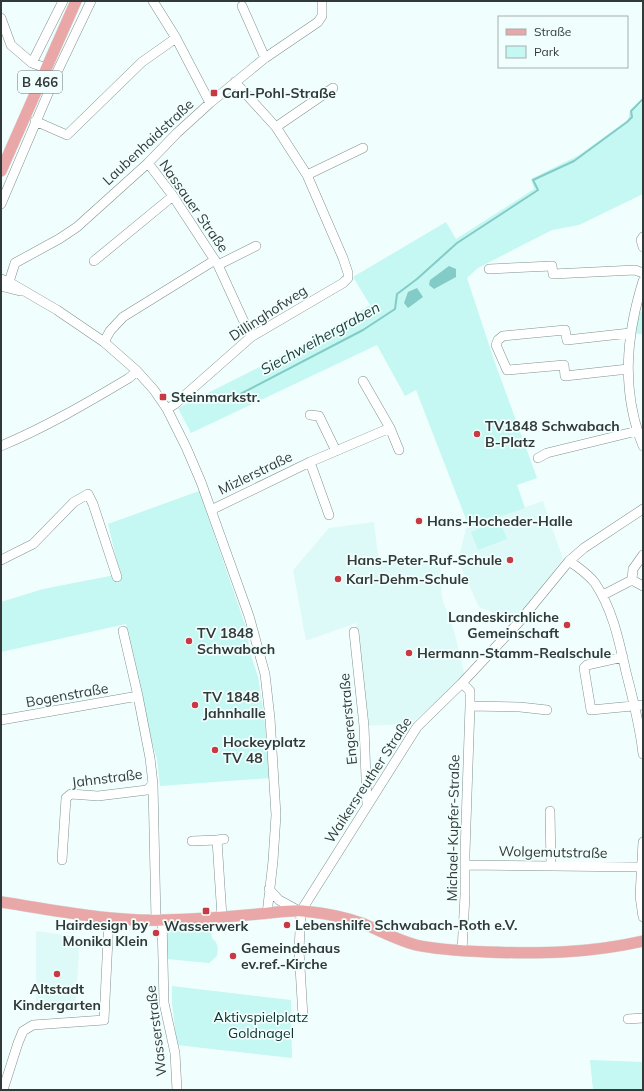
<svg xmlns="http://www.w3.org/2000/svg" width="644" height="1091" viewBox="0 0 644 1091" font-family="Mulish,sans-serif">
	<rect width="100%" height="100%" fill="#f0fffd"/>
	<path fill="#defaf8" d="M543 501 563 559 514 621 479 607 458 561 466 528Z
		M374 522 379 564 440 559 442 598 454 631 465 676 411 724 365 726 356 623 306 641 293 570 329 528Z
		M36 931 80 937 75 1012H36Z"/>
	<path fill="#c5f7f3" d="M643 102V194L579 225 552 230 478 268 467 278 494 360 537 478 517 485 525 508 469 527 416 390 405 396 377 345 191 433 178 408 311 341 370 305 353 277 446 222 456 239 534 189 531 179 579 155 628 120 630 111Z
		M639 311 643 312V334H635Z
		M199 491 248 633 249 649 258 677 264 716 270 778 160 786 157 759 146 723 142 696 126 624 1 652V602L43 589 120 574 108 524Z
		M500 521 507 539 478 550 471 532Z
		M210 926 212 938C219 944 218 948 217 956L209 963 167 959 166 928Z
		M172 986 291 1000 292 1058 177 1045 172 1003Z
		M590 1060 643 1062V1090H593Z"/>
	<path fill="#83cbc7" d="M449 266 456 269V277L434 289 429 285 430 280Z
		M417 288 423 297 408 308 404 303 408 292Z"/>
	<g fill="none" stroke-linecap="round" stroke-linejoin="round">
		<path stroke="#83cbc7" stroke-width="2" d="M227 401 363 330 395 309 397 294 417 279 457 243 538 190 533 180 574 161 627 122 632 117 631 111 643 99"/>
		<defs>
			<path id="minor" d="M153 1 176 38 210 103
				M242 6 265 58
				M1 18 11 45 32 63 46 68
				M32 63 63 1
				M35 121 67 135 142 62 176 38
				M276 127 333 88
				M148 163 173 196 218 265 251 337
				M307 175 363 148
				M1 204 58 70 91 1
				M643 237 641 240 643 247
				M94 261 173 196
				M218 265 256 246
				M489 269 552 266 553 274 635 270 643 273
				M1 279 9 282 57 310 104 342 137 371 154 390 167 409 186 447 201 482 249 616 265 674 270 718 276 815 273 861 267 914
				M643 281C626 336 621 391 643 446
				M9 282 15 263 59 239 77 227 148 163 177 133 210 103 265 58 318 22 322 16V1
				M1 286 20 291
				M104 342 110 331 123 317 215 260
				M628 369 565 376 564 365 507 370 496 345 498 340 503 336 565 330 567 340 630 333
				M363 381 390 428 399 450
				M167 409 175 404 251 337 343 283 348 278V273L343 258 307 175 276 127 235 82
				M310 415 319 416 336 451
				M1 446C46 427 87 403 129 378L137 371
				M538 458 547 453 637 431
				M310 462 329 515
				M211 510 310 462 390 428
				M1 560 33 544 74 502 88 494 93 504 117 577
				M569 561C578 567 588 574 595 583 613 610 619 641 626 672 633 699 640 726 643 754
				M632 580 633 569 643 555
				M632 580 643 586
				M603 595 632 580
				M123 631 138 696 150 758 153 784 156 920
				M354 632 364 726 367 804
				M623 657 587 665 584 668 591 710 643 705
				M462 683 470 691V706L465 853V895L462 951
				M470 706 520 707 547 710
				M1 720 138 696
				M550 811 551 865
				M192 841 217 840
				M643 842 640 896 643 917
				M62 860 66 798 71 794 98 796 147 790 153 784
				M466 865 641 867
				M269 889 279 900 299 911
				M222 917 217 840 224 839
				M162 920 164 1003 175 1053 177 1090
				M303 1017 299 950 301 911 417 727 462 683 519 622 569 561 584 548 643 509
				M628 1019 643 1018
				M3 1090 18 1043 23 1031 33 1025 104 1020 109 918"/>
			<path id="major" d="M1 171 76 1
				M1 902C55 910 109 922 163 920 195 919 226 917 258 914 273 913 289 910 303 911 324 913 345 917 364 924 381 931 397 940 416 945 439 950 463 951 487 952 542 954 589 953 643 941"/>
		</defs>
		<use href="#minor" stroke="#819190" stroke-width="10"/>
		<use href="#major" stroke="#dadbdb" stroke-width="12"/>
		<use href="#minor" stroke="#fff" stroke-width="9"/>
		<use href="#major" stroke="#e9a7a7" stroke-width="11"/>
	</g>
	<g fill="#c83943" stroke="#f0fffd" stroke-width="1.5">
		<rect x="210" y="89" width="8" height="8" rx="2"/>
		<rect x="159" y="393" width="8" height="8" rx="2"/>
		<circle cx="477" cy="434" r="4"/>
		<circle cx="419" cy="521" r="4"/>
		<circle cx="510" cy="560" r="4"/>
		<circle cx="338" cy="579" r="4"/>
		<circle cx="567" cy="625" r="4"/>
		<circle cx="189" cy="641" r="4"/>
		<circle cx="409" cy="653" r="4"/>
		<circle cx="195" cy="705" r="4"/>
		<circle cx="215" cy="750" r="4"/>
		<rect x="202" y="907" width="8" height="8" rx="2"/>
		<circle cx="287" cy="925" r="4"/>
		<circle cx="156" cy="933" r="4"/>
		<circle cx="233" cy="956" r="4"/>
		<circle cx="57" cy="974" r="4"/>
	</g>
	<g text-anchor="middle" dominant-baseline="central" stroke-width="3.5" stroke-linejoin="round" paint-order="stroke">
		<rect fill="#f0fffd" stroke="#6b7474" stroke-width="1" x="18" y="71" width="44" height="22" rx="3"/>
		<g font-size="13" font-weight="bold" fill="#323939">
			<text x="40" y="82">B 466</text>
		</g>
		<g font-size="14" font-weight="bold" fill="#323939" stroke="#f0fffd" text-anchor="start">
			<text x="222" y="93">Carl-Pohl-Straße</text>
			<text x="171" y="397">Steinmarkstr.</text>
			<text x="485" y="426">TV1848 Schwabach<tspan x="485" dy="16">B-Platz</tspan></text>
			<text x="427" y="521">Hans-Hocheder-Halle</text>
			<text x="502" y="560" text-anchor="end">Hans-Peter-Ruf-Schule</text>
			<text x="346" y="579">Karl-Dehm-Schule</text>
			<text x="559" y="617" text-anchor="end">Landeskirchliche<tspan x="559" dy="16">Gemeinschaft</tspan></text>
			<text x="197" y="633">TV 1848<tspan x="197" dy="16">Schwabach</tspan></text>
			<text x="417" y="653">Hermann-Stamm-Realschule</text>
			<text x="203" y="697">TV 1848<tspan x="203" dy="16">Jahnhalle</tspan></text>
			<text x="223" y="742">Hockeyplatz<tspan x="223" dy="16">TV 48</tspan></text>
			<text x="148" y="925" text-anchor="end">Hairdesign by<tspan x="148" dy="16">Monika Klein</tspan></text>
			<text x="295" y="925">Lebenshilfe Schwabach-Roth e.V.</text>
			<text x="206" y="926" text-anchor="middle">Wasserwerk</text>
			<text x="241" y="948">Gemeindehaus<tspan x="241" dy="16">ev.ref.-Kirche</tspan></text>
			<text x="57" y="989" text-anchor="middle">Altstadt<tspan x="57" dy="16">Kindergarten</tspan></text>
		</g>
		<g font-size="14" fill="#323939" stroke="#f0fffd">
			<text transform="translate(148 142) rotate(-43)">Laubenhaidstraße</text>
			<text transform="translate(194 206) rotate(55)">Nassauer Straße</text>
			<text transform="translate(268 313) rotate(-33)">Dillinghofweg</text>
			<text transform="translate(255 473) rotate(-26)">Mizlerstraße</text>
			<text transform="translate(67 695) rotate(-10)">Bogenstraße</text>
			<text transform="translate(348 719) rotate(-95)">Engererstraße</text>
			<text transform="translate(107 778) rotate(-7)">Jahnstraße</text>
			<text transform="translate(368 780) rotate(-57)">Waikersreuther Straße</text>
			<text transform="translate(453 828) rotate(-89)">Michael-Kupfer-Straße</text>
			<text transform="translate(553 852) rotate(1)">Wolgemutstraße</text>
			<text transform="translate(156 1031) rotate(-97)">Wasserstraße</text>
		</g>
		<g font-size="14" fill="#0b302e" stroke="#f0fffd">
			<text x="261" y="1017">Aktivspielplatz<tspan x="261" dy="16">Goldnagel</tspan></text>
		</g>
		<g font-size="15" font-style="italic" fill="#193d3b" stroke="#f0fffd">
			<text transform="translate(320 338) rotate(-29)">Siechweihergraben</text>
		</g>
	</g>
	<rect width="644" height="1091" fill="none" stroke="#323939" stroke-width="4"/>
	<rect x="498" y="16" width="130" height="52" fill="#f0fffd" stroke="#a4b0af"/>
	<rect x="506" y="29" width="20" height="6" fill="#e9a7a7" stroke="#a4b0af"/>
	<text x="534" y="36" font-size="12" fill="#323939">Straße</text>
	<rect x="506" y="46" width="20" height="12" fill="#c5f7f3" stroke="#a4b0af"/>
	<text x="534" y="56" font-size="12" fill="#323939">Park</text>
</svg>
